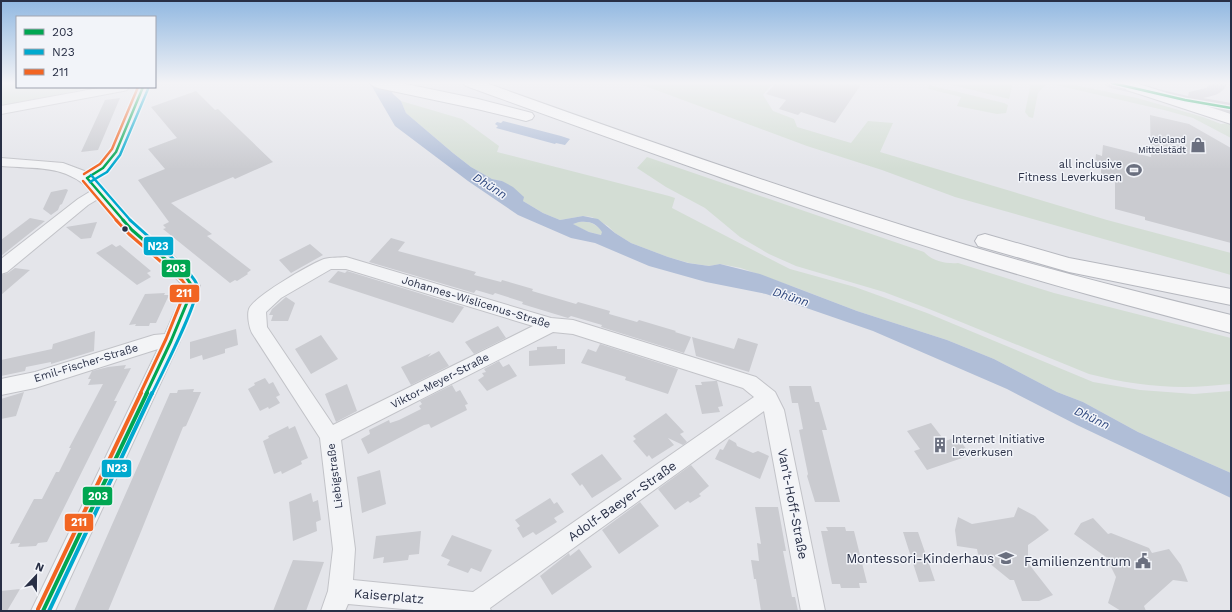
<svg xmlns="http://www.w3.org/2000/svg" width="1232" height="612" viewBox="0 0 1232 612" font-family="'Work Sans',sans-serif">
	<rect width="100%" height="100%" fill="#e4e5ea"/>
	<path fill="#d3ddd4" d="M1 83H17V87H81L80 90 1 107Z
		M637 83H773L763 95 773 111 794 119 797 127 851 143 868 121 893 123 880 152 1107 220 1231 253V275L955 197 882 170 807 146Z
		M944 83H1013L1009 99Z
		M1031 83H1065L1137 98 1203 117 1221 124 1231 123V138L1193 118 1164 110 1047 83 1038 93 1033 118 1029 117 1025 112Z
		M929 85 1004 103 1008 105 1006 113 997 114 957 106 961 97 929 89 928 88Z
		M401 101 462 119 499 146 497 152 669 196 675 198 672 208 778 263 790 269 855 287 927 313 1093 382 1140 390 1194 394 1231 391V473L1138 432 1083 402 1057 392 994 359 947 340 857 311 797 288 741 268 720 264 709 266 689 263 668 257 631 243 615 233 608 226 592 217 583 216 560 220 543 213 523 201 502 181 492 179 471 167 453 153 406 113Z
		M647 157 924 252C932 261 946 264 958 263L1054 293 1231 338V384C1215 385 1200 387 1184 387 1153 387 1120 382 1089 374L929 309 884 292 796 266 769 254 740 237 705 208 666 187 637 168Z
		M579 222C590 221 596 224 603 232L601 235 589 232 572 224Z"/>
	<path fill="#b0bed7" fill-rule="evenodd" d="M370 83H387L393 94 401 101 406 113 453 153 471 167 492 179 502 181 513 187 524 197 523 201 543 213 560 220 583 216 598 219 615 233 631 243 668 257 688 263 709 266 720 264 760 274 857 311 947 340 994 359 1057 392 1083 402 1138 432 1231 473V498L1077 425 1007 389 873 331 766 294 706 282 649 266 595 243 571 238 518 215 468 181 395 126ZM579 222C590 221 596 223 602 232L601 235 589 232 573 224Z
		M503 121 561 136 570 139 565 145 556 143 555 144 496 128 498 126 495 124 497 122 501 123Z"/>
	<path fill="#cacbd0" d="M776 83H862L835 123 801 112 798 115 779 109 786 100 766 94Z
		M196 91 215 110 218 109 273 162 235 179 233 177 171 203 212 234 207 236 251 270 247 273 248 274 237 281 235 280 230 283 163 229 166 228 163 225 169 222 138 180 165 169 148 149 177 138 151 107Z
		M120 98 98 150 81 152 105 100Z
		M1150 115 1189 124 1231 148V243L1145 220V217L1115 209V182L1101 179V167L1095 165 1096 154 1102 156 1103 145 1151 157Z
		M66 189 68 190 62 204 60 205 58 210 51 215 43 209 51 192Z
		M30 218 45 221 1 256V240Z
		M97 222 91 238 81 239 66 227Z
		M391 238 405 242 398 251 476 272 474 275 501 282 502 280 533 289 532 291 576 304 578 302 610 311 609 314 637 322 639 320 676 331 675 332 691 337 684 353 601 327 602 325 571 316 568 318 522 304 523 302 495 293 493 295 476 290 474 293 369 262Z
		M112 244 116 247 120 245 151 271 147 273 151 277 137 285 96 253Z
		M310 244 323 255 291 273 279 260Z
		M15 268 30 270 1 295V275L8 273Z
		M338 271 345 273 347 271 464 307 453 323 328 282Z
		M165 293 164 295H169L156 323H150L149 326H135L136 324 129 325 145 294Z
		M286 297 295 303 288 321H271L273 315H269L272 309Z
		M498 326 506 338 474 354 465 342Z
		M236 329 238 345 225 349V353L203 360 202 355 190 359V342Z
		M95 331 94 351 51 364V362L26 367 25 371 1 376V360L52 349 53 344Z
		M321 335 338 359 311 374 295 349Z
		M692 337 734 349 738 338 758 344 749 372 696 356Z
		M600 344 678 369 668 394 625 380 626 377 581 363 588 349 596 352Z
		M557 346V349H565V364L529 366V351L537 350V347Z
		M439 351 449 366 411 385 401 367 431 353 428 357Z
		M499 361 503 367 509 364 517 376 487 391 478 380 484 376 482 373 486 372 484 369Z
		M126 365 124 369 131 368 114 401H117L47 542 38 543 36 546 18 547 20 543 10 544 34 499H42L56 472H59L71 448H69L103 384 88 385 91 379H88L92 371 108 367Z
		M265 378 269 384 273 382 280 395 276 397 280 403 269 409 268 407 260 411 248 389 255 385 254 383Z
		M715 381H717L723 406 718 407 720 412 702 414 695 385H702L701 382Z
		M347 384 357 411 336 422 325 394Z
		M452 385 456 392 460 390 468 404 465 405 467 410 431 428 429 424 424 425 368 454 361 439 370 434 369 430 389 420 390 423 399 420 421 409 419 406 422 404 420 401Z
		M789 386H811L815 402H819L827 430H822L840 502H815L807 476 808 474 799 430 803 429 798 403H792Z
		M194 389 193 392H201L186 426 183 427 140 534 108 611H74L170 393H177L178 390Z
		M24 392 16 416 1 419V399Z
		M666 413 684 432 680 434 687 442 683 445 668 438 674 445 652 459 649 455 647 457 633 441 636 439 633 436Z
		M931 423 945 441 957 437 971 455 927 470 914 451 920 449 907 431Z
		M288 426 289 429 295 426 308 458 301 461 302 464 282 474 281 471 274 474 263 441 269 438 268 436Z
		M729 439 736 443 737 446 753 453 758 451 769 456 760 479 715 459 720 449 723 450Z
		M602 454 622 479 592 498 582 484 580 486 571 474Z
		M691 465 709 486 699 494 701 496 690 503 688 501 675 510 658 489Z
		M380 470 386 504 362 513 357 477Z
		M311 493 313 502 318 500 321 520 316 522 317 531 293 541 289 502Z
		M550 498 554 504 557 502 564 512 554 518 557 522 536 535 533 532 523 538 517 528 520 526 515 520Z
		M640 502 659 526 619 554 602 530Z
		M755 507H778L786 551H783L792 597H795L798 611H761L756 579H754L751 560 759 561 757 543 761 544Z
		M1018 507 1035 516 1049 530 1028 545V563L1053 595 1039 601H1022L1014 580H1010L978 554 977 549 957 546 955 530 958 517 972 524 1014 517Z
		M1093 518 1108 534 1111 533 1149 548 1152 553 1169 549 1181 565 1188 582 1173 580 1144 606 1146 611H1121L1108 603 1116 577 1106 557 1074 534 1081 523Z
		M826 527H845L846 531H854L867 583H859L860 588H841L840 584H832L821 531H828Z
		M421 531 419 554 409 555 408 560 383 563 384 557 373 559 376 536Z
		M903 532H918L935 581 919 582Z
		M452 535 492 550 481 572 471 568 468 573 447 565 450 560 441 556Z
		M579 549 592 567 552 595 540 576 569 553 570 556Z
		M293 560 324 562 306 611H273Z
		M20 589 7 611H1V591Z"/>
	<g fill="none" stroke-linecap="round" stroke-linejoin="round">
		<defs>
			<path id="street" d="M104 87H129L127 90 123 91 1 114V106Z
				M137 87H149L123 152 108 171 95 179C111 194 123 212 138 227 159 247 186 261 200 286L199 293 180 341 55 611H31L158 349 35 388 1 395V379L35 372 154 335 165 334 183 293 184 287 166 267 127 234 98 199 88 205 7 272 1 274V259L78 199 91 191C66 164 34 169 1 166V158L63 163 87 172 98 165 110 151Z
				M346 257 551 318 573 320 756 377 775 392 784 410 825 611H801L764 411 490 608 491 611H425L348 604 345 611H321L328 591 333 549 320 438 252 333C249 327 247 315 249 309 254 296 311 264 324 259 331 257 339 258 346 257ZM331 269H346L533 326 333 425 267 327 266 312 281 298ZM553 332 573 334 743 388 754 397 473 592 353 580 355 549 341 440Z"/>
			<path id="highway" d="M370 83H401L478 99 532 113 534 116 532 119 526 121 477 109 378 88 373 86Z
				M463 83H486C645 140 804 196 966 245 1053 271 1142 293 1231 315V333C1137 308 1043 283 951 254 787 203 626 144 466 86Z
				M1136 83 1231 114V124L1127 90 1124 87 1127 84Z
				M985 234 1069 258 1231 289V305L1069 272 978 246 975 241 978 236Z"/>
		</defs>
		<use href="#street" stroke="#c2c3c8" stroke-width="2"/>
		<use href="#highway" stroke="#b6b8bf" stroke-width="2"/>
		<use href="#street" fill="#f3f4f6" fill-rule="evenodd"/>
		<path fill="#c4c5cb" fill-rule="evenodd" d="M1103 83H1132L1188 96 1189 92 1206 88 1212 83H1227C1224 94 1213 96 1203 98L1231 103V113L1185 105 1111 88 1106 86Z"/>
		<use href="#highway" fill="#f7f7f8" fill-rule="evenodd"/>
		<defs>
			<path id="bus-1-far2" d="M1112 83 1185 100 1231 108
				M87 178 103 168 116 152 143 87
				M87 178 124 221"/>
			<path id="bus-1-far1" d="M123 220 132 230 186 277 192 286 191 293 171 341 146 394"/>
			<path id="bus-1" d="M43 611 147 393"/>
			<path id="bus-2-far2" d="M91 175 131 221
				M90 182 107 172 120 155 148 89"/>
			<path id="bus-2-far1" d="M130 220 190 274C192 277 196 281 197 285 201 298 160 377 152 394"/>
			<path id="bus-2" d="M49 611 152 393"/>
			<path id="bus-3-far2" d="M84 174 100 164 112 149 138 87
				M83 181 117 221"/>
			<path id="bus-3-far1" d="M116 220 129 234 182 280 187 287 166 339 140 394"/>
			<path id="bus-3" d="M38 609 141 393"/>
		</defs>
		<use href="#bus-1-far2" stroke="#f2f4f9" stroke-width="5"/>
		<use href="#bus-1-far1" stroke="#f2f4f9" stroke-width="6"/>
		<use href="#bus-1" stroke="#f2f4f9" stroke-width="7"/>
		<use href="#bus-2-far2" stroke="#f2f4f9" stroke-width="5"/>
		<use href="#bus-2-far1" stroke="#f2f4f9" stroke-width="6"/>
		<use href="#bus-2" stroke="#f2f4f9" stroke-width="7"/>
		<use href="#bus-3-far2" stroke="#f2f4f9" stroke-width="5"/>
		<use href="#bus-3-far1" stroke="#f2f4f9" stroke-width="6"/>
		<use href="#bus-3" stroke="#f2f4f9" stroke-width="7"/>
		<use href="#bus-1-far2" stroke="#00a651" stroke-width="2.5"/>
		<use href="#bus-1-far1" stroke="#00a651" stroke-width="3"/>
		<use href="#bus-1" stroke="#00a651" stroke-width="4"/>
		<use href="#bus-2-far2" stroke="#00a9ce" stroke-width="2.5"/>
		<use href="#bus-2-far1" stroke="#00a9ce" stroke-width="3"/>
		<use href="#bus-2" stroke="#00a9ce" stroke-width="4"/>
		<use href="#bus-3-far2" stroke="#f26522" stroke-width="2.5"/>
		<use href="#bus-3-far1" stroke="#f26522" stroke-width="3"/>
		<use href="#bus-3" stroke="#f26522" stroke-width="4"/>
	</g>
	<linearGradient id="sky" x2="0" y2="1"><stop stop-color="#91b8e1"/><stop offset="0.49" stop-color="#f3f3f6"/><stop offset="1" stop-color="#f3f3f6" stop-opacity="0"/></linearGradient>
	<rect width="1232" height="169" fill="url(#sky)"/>
	<defs>
		<symbol id="shop-bare" viewBox="-9 -9 18 18"><path d="M-5-2.5h2.3a2.7 3.5 0 0 1 5.4 0H5L5.5 6h-11ZM-1.5-2.5h3a1.5 2.3 0 0 0-3 0Z" fill="#6a6f7f" stroke="#f2f4f9" stroke-width="2.5" paint-order="stroke"/></symbol>
		<symbol id="stadium-bare" viewBox="-9 -9 18 18"><path d="M0-5a6.5 5 0 1 0 0 10a6.5 5 0 1 0 0-10ZM-3.5-1.8h7v3.6h-7Z" fill="#6a6f7f" stroke="#f2f4f9" stroke-width="2.5" paint-order="stroke"/></symbol>
		<symbol id="building-bare" viewBox="-9 -9 18 18"><path d="M-4-6H4V6H1V3H-1V6H-4ZM-2.5-4.3h1.7v1.8h-1.7ZM.8-4.3h1.7v1.8H.8ZM-2.5-1h1.7V.8h-1.7ZM.8-1h1.7V.8H.8Z" fill="#6a6f7f" stroke="#f2f4f9" stroke-width="2.5" paint-order="stroke"/></symbol>
		<symbol id="school-bare" viewBox="-9 -9 18 18"><path d="M0-5L7-2L0 1L-7-2ZM-4 1L0 2.5L4 1V4Q0 6-4 4Z" fill="#6a6f7f" stroke="#f2f4f9" stroke-width="2.5" paint-order="stroke"/></symbol>
		<symbol id="civic-bare" viewBox="-9 -9 18 18"><path d="M-.6-6.5H3V-4.5H.6V-3L4-1V1h2V6H-6V1h2V-1L-.6-3ZM-1.2 2.5V6h2.4V2.5Z" fill="#6a6f7f" stroke="#f2f4f9" stroke-width="2.5" paint-order="stroke"/></symbol>
	</defs>
	<g fill-rule="evenodd">
		<use href="#shop-bare" x="1187" y="134" width="22" height="22"/>
		<use href="#stadium-bare" x="1123" y="159" width="22" height="22"/>
		<use href="#building-bare" x="929" y="434" width="22" height="22"/>
		<use href="#school-bare" x="995" y="547" width="22" height="22"/>
		<use href="#civic-bare" x="1132" y="550" width="22" height="22"/>
	</g>
	<circle fill="#282f45" stroke="#f2f4f9" stroke-width="1.5" cx="125" cy="229" r="3.5"/>
	<g text-anchor="middle" dominant-baseline="central" stroke-width="3" stroke-linejoin="round" paint-order="stroke">
		<g font-size="9" fill="#282f45" stroke="#f2f4f9" text-anchor="end">
			<text x="1186" y="140">Veloland<tspan x="1186" dy="10">Mittelstädt</tspan></text>
		</g>
		<g font-size="11" fill="#282f45" stroke="#f2f4f9" text-anchor="end">
			<text x="1122" y="164">all inclusive<tspan x="1122" dy="13">Fitness Leverkusen</tspan></text>
			<text x="952" y="439" text-anchor="start">Internet Initiative<tspan x="952" dy="13">Leverkusen</tspan></text>
		</g>
		<g font-size="11" fill="#282f45" stroke="#f2f4f9">
			<text transform="translate(476 302) rotate(17)">Johannes-Wislicenus-Straße</text>
			<text transform="translate(86 363) rotate(-17)">Emil-Fischer-Straße</text>
			<text transform="translate(440 381) rotate(-27)">Viktor-Meyer-Straße</text>
			<text transform="translate(335 476) rotate(-97)">Liebigstraße</text>
		</g>
		<g font-size="12" font-style="italic" fill="#2e477e" stroke="#f2f4f9">
			<text transform="translate(490 186) rotate(32)">Dhünn</text>
			<text transform="translate(791 297) rotate(18)">Dhünn</text>
			<text transform="translate(1092 418) rotate(25)">Dhünn</text>
		</g>
		<g font-size="13" fill="#282f45" stroke="#f2f4f9">
			<text transform="translate(622 501) rotate(-35)">Adolf-Baeyer-Straße</text>
			<text transform="translate(793 504) rotate(79)">Van't-Hoff-Straße</text>
			<text transform="translate(389 596) rotate(5)">Kaiserplatz</text>
		</g>
		<g font-size="13" fill="#282f45" stroke="#f2f4f9" text-anchor="end">
			<text x="994" y="558">Montessori-Kinderhaus</text>
			<text x="1131" y="561">Familienzentrum</text>
		</g>
	</g>
	<g stroke="#f2f4f9" stroke-width="1.5">
		<rect x="143" y="236" width="31" height="20" rx="4" fill="#00a9ce"/>
		<rect x="161" y="259" width="30" height="19" rx="4" fill="#00a651"/>
		<rect x="169" y="284" width="31" height="19" rx="4" fill="#f26522"/>
		<rect x="101" y="459" width="31" height="19" rx="4" fill="#00a9ce"/>
		<rect x="82" y="486" width="31" height="20" rx="4" fill="#00a651"/>
		<rect x="64" y="513" width="30" height="19" rx="4" fill="#f26522"/>
	</g>
	<g font-size="11" text-anchor="middle" font-weight="bold" fill="#fff">
		<text x="158" y="250">N23</text>
		<text x="176" y="272">203</text>
		<text x="184" y="297">211</text>
		<text x="117" y="472">N23</text>
		<text x="98" y="500">203</text>
		<text x="79" y="526">211</text>
	</g>
	<rect width="1232" height="612" fill="none" stroke="#282f45" stroke-width="4"/>
	<rect x="16" y="16" width="140" height="72" fill="#f2f4f9" stroke="#a1a5b1"/>
	<rect x="24" y="29" width="20" height="6" fill="#00a651" stroke="#a1a5b1"/>
	<text x="52" y="36" font-size="12" fill="#282f45">203</text>
	<rect x="24" y="49" width="20" height="6" fill="#00a9ce" stroke="#a1a5b1"/>
	<text x="52" y="56" font-size="12" fill="#282f45">N23</text>
	<rect x="24" y="69" width="20" height="6" fill="#f26522" stroke="#a1a5b1"/>
	<text x="52" y="76" font-size="12" fill="#282f45">211</text>
	<g transform="translate(36 576) rotate(22)" stroke="#f2f4f9" stroke-width="3" paint-order="stroke">
	<path d="M0-3L7 15L0 10L-7 15Z" fill="#282f45"/>
	<text y="-6" font-size="11" font-weight="bold" text-anchor="middle" fill="#282f45">N</text>
	</g>
</svg>
